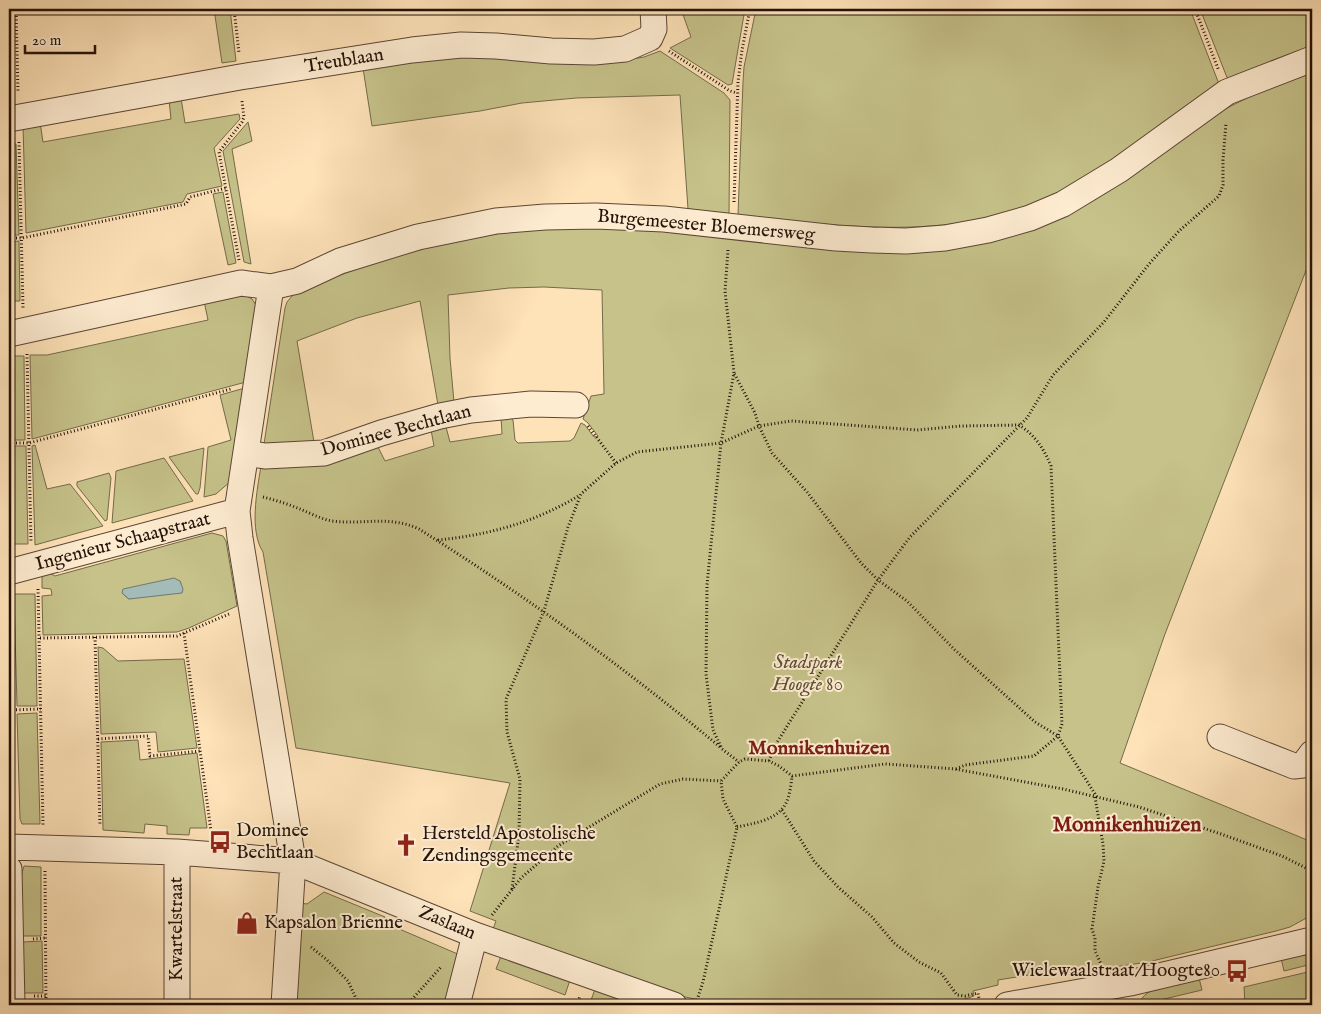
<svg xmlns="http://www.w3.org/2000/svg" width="1321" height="1014" viewBox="0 0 1321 1014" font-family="'IM FELL English',serif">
	<rect width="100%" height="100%" fill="#fee2b8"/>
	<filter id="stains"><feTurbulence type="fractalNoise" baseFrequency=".004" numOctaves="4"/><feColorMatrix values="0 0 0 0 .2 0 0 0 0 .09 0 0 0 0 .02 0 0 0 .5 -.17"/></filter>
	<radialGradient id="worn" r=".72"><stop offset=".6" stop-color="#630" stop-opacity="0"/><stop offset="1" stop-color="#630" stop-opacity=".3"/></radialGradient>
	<path fill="#c6c28a" stroke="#746a4a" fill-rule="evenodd" d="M214 9H230L236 61 222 63Z
		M681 9H745L732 84 728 85 670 48 691 37Z
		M756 9H1190L1219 84C1200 97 1181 109 1162 123 1146 135 1131 149 1115 160 1098 172 1078 184 1059 193 956 243 848 227 738 215L743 82 744 67Z
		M1200 9H1312V47L1228 80Z
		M13 13 14 79 9 80V14Z
		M660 51 724 93 730 100 729 214 688 209 680 95 576 98 522 103 480 111 372 126 363 68 459 57 625 60 644 57Z
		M1312 73V255L1165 634 1120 763 1312 842V915L1290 927 1276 931 1148 962 1074 973 1073 968 998 980V985L973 991 974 996 948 1005H760L704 1001 676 995 493 929 496 921 470 911 510 783 296 748 263 552C249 530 257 491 261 466L378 447 385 461 434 446 431 430 446 427 450 442 502 434 501 417H509L513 420 515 440 518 443 570 441 574 438 581 423 585 425 594 437 598 436 588 423 583 419 591 396 604 394 602 290 544 287 509 288 448 295 450 358 454 402 438 405 420 301 357 318 297 341 314 442 264 444 285 308 287 302 293 295 329 279 373 263 416 250 462 240 507 232 557 228 623 227 835 248 1067 215 1096 199 1126 180 1227 108 1255 94Z
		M181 98 185 123 239 114 240 119 214 148 222 186 187 194 183 202 26 233 23 125 40 122 43 142 171 119 169 100Z
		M248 122 252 141 232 149 251 264 244 262 223 151Z
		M9 144H16L19 235H9Z
		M223 192 236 263 228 265 213 194Z
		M19 241 20 301H9V242Z
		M245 295 252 299 256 305 246 382 32 439 30 355H47L208 320 204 301 227 296Z
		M9 356H24L25 440H10Z
		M245 388 231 481 216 494 204 497 208 447 231 440 220 395Z
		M35 445 47 489 70 484 103 526 35 545 32 446Z
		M10 446H26L28 544H14L13 541Z
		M204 448 200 488 198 494H196L169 457Z
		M164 458 193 501 112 523 116 471Z
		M109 473 111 478 107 520 105 521 77 486V482Z
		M212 533 223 536 226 541 237 606 189 628 177 632 43 635 42 596 52 595 51 589 42 588V573L46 571 55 576ZM180 581 181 584 129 599 122 593Z
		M14 594H35L37 706H17Z
		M98 647 103 648 118 661 184 659 197 748 158 752 156 732 101 734Z
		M37 713 40 824H22L20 819 17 714Z
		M138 740 140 760 197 753 207 828H190L189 835 167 834V826L145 824 144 833 103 830 101 742Z
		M24 866 41 867V936H22L21 876Z
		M324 892 385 917 383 922 460 955 448 1005H294L300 903 307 904Z
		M42 941 43 993H24L23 942Z
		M1299 955H1312V964L1284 971 1281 958Z
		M501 956 570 980 565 995 496 969Z
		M1312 971V1005H1245L1244 987Z
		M1199 978 1202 990 1139 1005C1143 985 1182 982 1199 978Z
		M595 989 639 1005H596L590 1003Z"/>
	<path fill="#a3bcb8" stroke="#707872" d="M174 578 180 581 183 589 182 593 129 599 122 593 123 589Z"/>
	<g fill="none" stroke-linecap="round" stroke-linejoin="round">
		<defs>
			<path id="minor" d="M9 119 240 77 412 50 461 45 496 46 551 51 594 52 625 49 650 38 654 29 653 9
				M271 287 237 511 240 538 293 861 284 1005
				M9 334 241 283 271 287 297 281 340 261 418 237 496 221 545 217 596 216 664 219 836 238 872 240 906 241 945 238 988 230 1030 218 1063 204 1119 170 1227 92 1312 59
				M246 453 265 456 324 453 381 433 440 416 471 410 531 404 576 405
				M9 572 237 511
				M1220 737 1294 766 1303 765 1312 753
				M9 847 177 852 293 861 475 935 674 1005
				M9 869 12 1005
				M177 1005V852
				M457 1005 475 935
				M1007 1005 1130 983 1312 940"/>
		</defs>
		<use href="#minor" stroke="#5a4635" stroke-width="27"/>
		<path stroke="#231209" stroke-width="3" stroke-dasharray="1 2.5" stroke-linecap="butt" d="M16 9 18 93
			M234 9 239 53
			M1195 9 1219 71
			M669 51 730 91 737 93
			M19 142 23 308
			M734 202 738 82 742 50 750 9
			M9 238H22L186 204 190 197 226 188
			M728 250 725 291 734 373 721 443 707 585 706 674 713 730 722 749 739 762
			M239 260 219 152 242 122 244 117 242 101
			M27 354 31 543
			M588 426 616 463
			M9 443H29L231 389
			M263 497C275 500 288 504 300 509 310 513 321 519 332 521 363 525 389 515 419 529 524 595 624 667 720 747
			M438 540C489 535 536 522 580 495
			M38 589 43 825
			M184 633 211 831
			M95 637 100 826
			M40 638 177 636 229 614
			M9 710 41 709
			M98 739 148 736 150 756 200 751
			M769 761 776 744 878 580 910 537 1027 418 1053 375 1104 322 1149 264 1179 231 1219 196 1223 185V160L1226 123
			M956 769 965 765 1034 756 1058 736 1097 797
			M1095 797 1103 844 1104 861 1098 887 1092 929 1095 938V951L1101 964
			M782 810 814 861 838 887 872 917 894 943 919 962 941 973 957 995 965 996 978 993 980 1005
			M737 827C751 824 771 821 781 810 789 803 791 786 792 776
			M45 871 46 1005
			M512 889 519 834 520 779 507 732 506 699 544 611 568 527 581 494 616 463 637 452 721 443 759 426 791 421 917 430 961 426 1019 425C1035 435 1044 449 1051 466L1062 724 1058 736 1035 722 955 650 907 601 878 580 861 563 807 492 772 453 759 426 755 413 734 373
			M492 915 521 878 558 846 660 784 683 779 721 781
			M33 939 45 938
			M311 947 327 960 348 981 359 1005
			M34 996H46
			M697 1000 703 982 737 827 723 799 721 781 739 762 745 759 769 761 779 766 792 776 885 764 955 769 1063 789 1139 807 1221 834 1282 856 1312 871
			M407 1005 441 967
			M577 1005 580 996"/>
		<use href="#minor" stroke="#feecd1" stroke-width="25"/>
	</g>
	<defs>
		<symbol id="bus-bare" viewBox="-9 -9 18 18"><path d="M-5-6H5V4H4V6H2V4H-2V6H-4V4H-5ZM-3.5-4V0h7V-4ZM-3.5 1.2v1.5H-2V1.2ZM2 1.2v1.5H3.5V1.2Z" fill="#8f2418" stroke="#feecd1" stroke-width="2.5" paint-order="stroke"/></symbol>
		<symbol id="church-bare" viewBox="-9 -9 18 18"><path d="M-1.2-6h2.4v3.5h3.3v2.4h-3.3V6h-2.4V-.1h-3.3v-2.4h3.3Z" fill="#8f2418" stroke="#feecd1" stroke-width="2.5" paint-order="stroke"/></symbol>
		<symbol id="shop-bare" viewBox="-9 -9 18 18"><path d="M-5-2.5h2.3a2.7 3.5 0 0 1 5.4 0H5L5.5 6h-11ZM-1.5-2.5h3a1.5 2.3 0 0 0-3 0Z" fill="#8f2418" stroke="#feecd1" stroke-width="2.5" paint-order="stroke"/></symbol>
	</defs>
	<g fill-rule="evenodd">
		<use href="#bus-bare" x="204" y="826" width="32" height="32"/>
		<use href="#church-bare" x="390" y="829" width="32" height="32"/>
		<use href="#shop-bare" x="231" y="907" width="32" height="32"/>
		<use href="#bus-bare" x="1221" y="955" width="32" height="32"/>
	</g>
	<g text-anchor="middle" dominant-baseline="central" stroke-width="4" stroke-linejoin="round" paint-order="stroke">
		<g font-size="19" fill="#231209" stroke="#feecd1">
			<text transform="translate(344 61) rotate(-9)">Treublaan</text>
			<text transform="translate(706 226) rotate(5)">Burgemeester Bloemersweg</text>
			<text transform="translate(396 431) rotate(-15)">Dominee Bechtlaan</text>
			<text transform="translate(123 542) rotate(-15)">Ingenieur Schaapstraat</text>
			<text transform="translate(447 923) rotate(23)">Zaslaan</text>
			<text transform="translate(177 929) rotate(-90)">Kwartelstraat</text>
		</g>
		<g font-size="19" font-style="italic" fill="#5c5036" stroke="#feecd1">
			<text x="808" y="663">Stadspark<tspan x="808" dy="22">Hoogte 80</tspan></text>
		</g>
		<g font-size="19" fill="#231209" stroke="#feecd1" text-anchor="start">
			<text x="236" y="831">Dominee<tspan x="236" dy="22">Bechtlaan</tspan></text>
			<text x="422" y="834">Hersteld Apostolische<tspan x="422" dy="22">Zendingsgemeente</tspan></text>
			<text x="264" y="923">Kapsalon Brienne</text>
			<text x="1220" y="971" text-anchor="end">Wielewaalstraat/Hoogte80</text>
		</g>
		<g font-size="20" font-weight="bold" fill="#7a1f14" stroke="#feecd1">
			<text x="819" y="748">Monnikenhuizen</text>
		</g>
		<g font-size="21" font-weight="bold" fill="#7a1f14" stroke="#feecd1">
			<text x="1127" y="825">Monnikenhuizen</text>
		</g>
	</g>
	<rect width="1321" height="1014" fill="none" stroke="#fee2b8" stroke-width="30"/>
	<rect x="10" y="10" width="1301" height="994" fill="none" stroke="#231209" stroke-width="2.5"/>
	<rect x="15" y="15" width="1291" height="984" fill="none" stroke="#231209"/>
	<path d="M25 45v8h70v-8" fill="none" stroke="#231209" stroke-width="2.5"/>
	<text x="32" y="45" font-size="15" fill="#231209" stroke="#feecd1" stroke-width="4" paint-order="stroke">20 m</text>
	<rect width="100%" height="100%" filter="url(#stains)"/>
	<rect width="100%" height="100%" fill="url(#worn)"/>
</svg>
